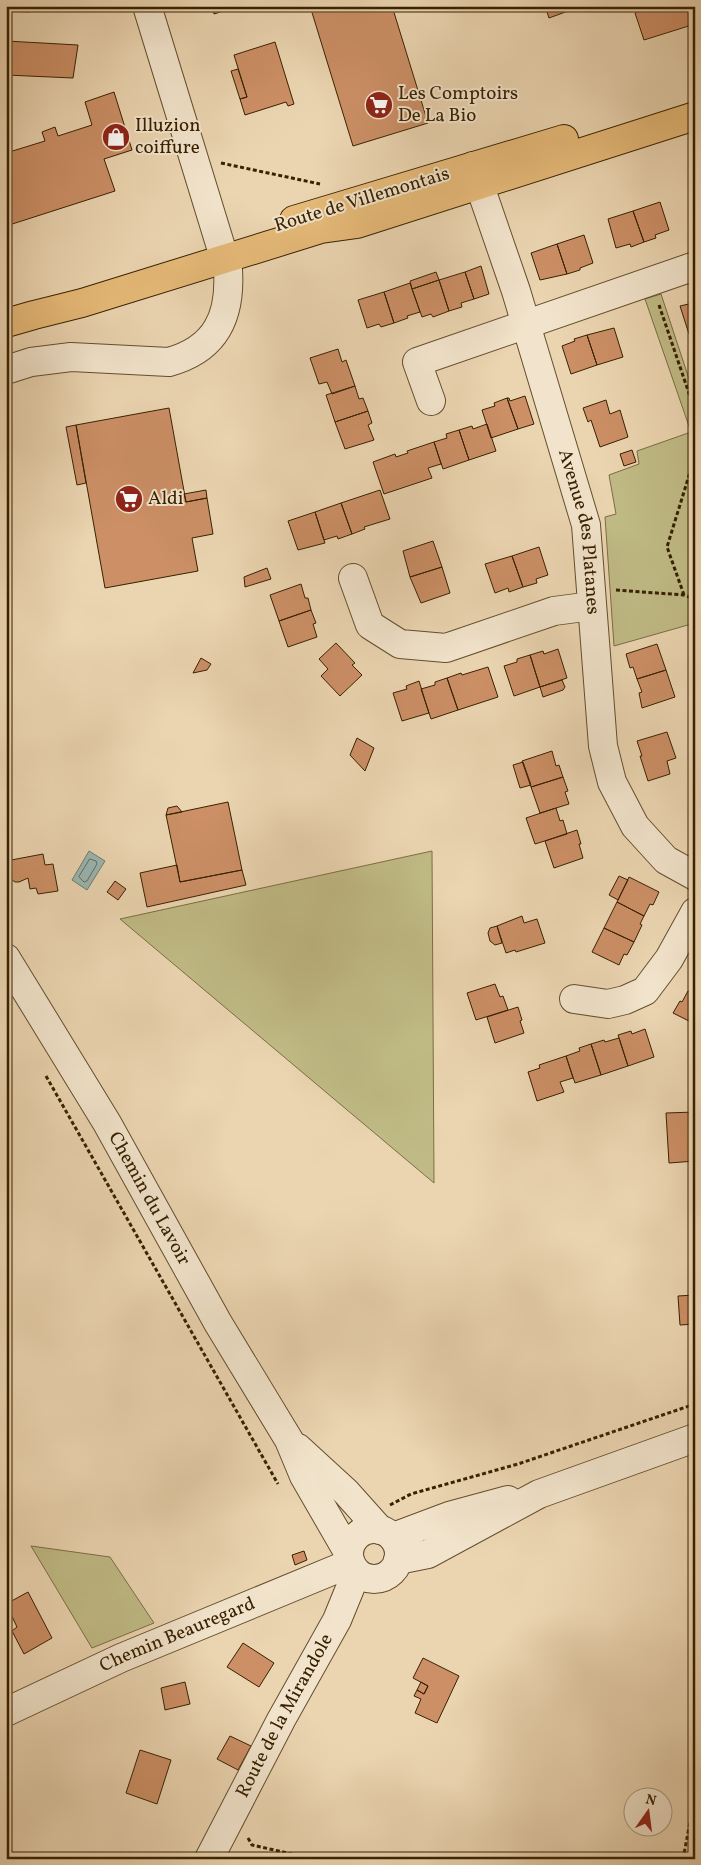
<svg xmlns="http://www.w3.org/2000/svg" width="701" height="1865" viewBox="0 0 701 1865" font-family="Vollkorn,serif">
	<rect width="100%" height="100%" fill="#ebd5b1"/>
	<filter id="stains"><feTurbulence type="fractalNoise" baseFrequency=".004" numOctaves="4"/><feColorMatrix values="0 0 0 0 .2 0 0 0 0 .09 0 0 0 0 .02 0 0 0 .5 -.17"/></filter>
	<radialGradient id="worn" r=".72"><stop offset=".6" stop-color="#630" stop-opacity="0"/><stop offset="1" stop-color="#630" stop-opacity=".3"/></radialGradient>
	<path fill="#c0bb86" stroke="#7c6e44" d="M661 294 695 397V623L614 646 605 517 616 514 609 475 639 464 637 451 691 432 645 299Z
		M432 851 434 1183 120 919Z
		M31 1546 110 1557 154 1623 92 1648Z"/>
	<path fill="#9ab7b4" stroke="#727b6c" d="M89 851 105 861 87 890 72 880Z"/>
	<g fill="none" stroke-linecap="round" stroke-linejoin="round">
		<path stroke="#686c5a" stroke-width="1" d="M90 859 96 861 97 864 87 881 84 882 79 877Z"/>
	</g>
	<path fill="#cc8f66" stroke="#372101" d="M6 6H29V12L6 11Z
		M29 6H84V10L29 8Z
		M212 6H239L214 14Z
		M310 6H392L428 123 353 146Z
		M545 6H582L549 18Z
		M654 6H690L695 24 644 40 635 13Z
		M6 41 78 45 73 78 6 75Z
		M275 42 294 104 288 106 286 102 245 115 240 99 247 97 234 55Z
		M238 69 247 97 240 99 231 71Z
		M114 92 132 150 104 159 115 191 6 226V153L45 141 42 132 55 127 58 136 92 125 85 102Z
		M660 202 669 230 655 235 656 238 644 242 633 211Z
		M633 211 644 242 631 247 630 244 616 248 608 219Z
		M584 235 593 263 580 268V270L567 274 557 244Z
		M557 244 567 274 540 280 531 253Z
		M481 266 489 294 474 299 465 272Z
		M436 272 439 280 412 289 410 281Z
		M465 272 474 299 461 303 462 307 449 311 439 280Z
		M439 280 449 311 433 317 431 314 422 317 412 289Z
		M410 283 420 312 407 316 408 318 394 323 384 292Z
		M384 292 394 323 381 327 379 324 367 328 358 300Z
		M695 299V332L689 334 680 306 693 303 692 300Z
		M614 328 623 357 597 365 587 335Z
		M587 335 597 365 571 374 562 346 575 341 574 339Z
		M338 349 342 362 346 360 355 386 332 394 327 382 319 384 310 358Z
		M355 386 359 399 363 398 368 411 335 422 326 395Z
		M525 396 534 424 518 429 507 398H509L510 401Z
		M507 398 518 429 491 438 482 410 495 406 494 403Z
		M606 400 610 414 620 410 628 437 600 447 591 420 588 422 583 408Z
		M169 408 186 502 207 498 213 534 192 538 198 571 105 588 76 425Z
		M368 411 372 423 368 425 374 440 345 449 335 422Z
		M487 424 496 451 469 460 459 430 472 426 473 429Z
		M76 425 86 483 77 485 66 427Z
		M459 430 469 460 443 469 434 442 447 438 446 434Z
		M434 442 441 464 428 468 432 478 384 494 373 462 395 454 396 457 408 453 407 451Z
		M632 450 636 462 624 466 620 454Z
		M206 490 207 498 186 502 184 494Z
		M380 490 390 519 364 527 365 529 352 534 341 503Z
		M341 503 352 534 338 539 337 536 324 540 315 512Z
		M315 512 325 543 298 550 288 521Z
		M433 541 442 567 410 577 403 551Z
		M539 547 548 575 536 579 537 583 523 587 512 556Z
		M512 556 523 587 509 592 508 588 495 593 485 564Z
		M442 567 450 593 421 603 410 577Z
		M267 568 271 579 245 587 244 577Z
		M301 584 305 598H308L311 610 279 621 270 595Z
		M311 610 316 623 313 624 317 637 288 647 279 621Z
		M336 643 355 663 352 665 362 675 340 696 321 676 328 669 319 659Z
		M657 644 666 670 637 679 633 667 630 668 626 654Z
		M558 649 567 678 540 687 530 655 543 651 544 654Z
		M530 655 540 687 514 696 504 666 517 662V659Z
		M201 658 211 664 207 670 193 673Z
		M488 667 498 697 458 710 447 678 461 673 462 675Z
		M666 670 675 697 642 708 639 693 642 692 637 679Z
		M447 678 458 710 431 719 421 689 435 685V682Z
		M562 680 565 687 563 690 543 697 540 687Z
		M419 681 429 713 402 721 393 693 407 689 406 686Z
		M667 732 676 758 667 761 670 774 648 781 640 756H642L637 741Z
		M357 738 374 748 365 771 350 755Z
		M552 751 556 766 559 765 563 777 531 787 522 761Z
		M523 762 531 785 520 788 513 765Z
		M563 777 568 791 565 792 569 804 540 813 531 787Z
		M228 802 242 870 180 882 166 815Z
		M177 806 182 812 166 815 168 808Z
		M556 808 560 821 563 820 567 834 535 844 526 818Z
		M577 830 581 844H579L583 858 554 868 545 841Z
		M43 854 45 865 53 864 58 891 38 894 36 888 30 889 28 878 19 882H15L11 879 6 880V861Z
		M177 865 180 882 242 870 246 885 147 907 140 873Z
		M619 876 628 880 618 900 609 895Z
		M629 877 659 892 653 905 650 904 644 916 617 902Z
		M115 881 126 889 118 900 107 892Z
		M617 902 644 916 640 924 642 925 634 942 604 928Z
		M522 916 524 923 537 919 545 943 516 952 515 950 506 953 497 926Z
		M497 926 502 943 495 945 490 941 488 933 490 928Z
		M604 928 634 942 627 955 624 954 619 965 592 952Z
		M495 984 500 997 503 996 508 1010 476 1020 467 993Z
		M688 991 695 994V1024L673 1013 680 1001 682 1002Z
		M518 1007 522 1020 520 1021 524 1033 495 1043 487 1017Z
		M645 1029 654 1057 628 1066 618 1035 631 1031 632 1034Z
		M619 1038 628 1066 601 1075 591 1044 604 1040 605 1042Z
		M591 1044 601 1075 575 1083 566 1056 580 1051 579 1048Z
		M566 1056 573 1078 560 1082 564 1092 537 1101 528 1072 540 1068 539 1065Z
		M695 1112V1161L669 1163 666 1113Z
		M695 1295V1324L680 1325 678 1296Z
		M304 1551 307 1560 295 1565 292 1555Z
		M28 1592 52 1638 24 1654 12 1631 17 1627 6 1604Z
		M243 1643 274 1663 259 1687 227 1667Z
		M423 1658 459 1676 437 1723 415 1713 421 1699 414 1696 417 1690 424 1694 428 1686 413 1678Z
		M185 1682 190 1704 165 1710 161 1688Z
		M421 1682 428 1686 424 1694 417 1690Z
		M230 1736 251 1746 238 1770 217 1759Z
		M140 1750 171 1760 157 1804 126 1793Z"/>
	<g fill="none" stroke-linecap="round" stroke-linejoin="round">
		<defs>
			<g id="minor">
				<path id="s1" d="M473 166 516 291 586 525 603 746 612 782 635 826 666 860 695 876"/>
				<path d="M6 370 31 362 71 357 169 362C216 349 231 317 228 270L147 6"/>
				<path d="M431 401 417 362 695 266"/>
				<path d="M353 578 370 625 400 644 446 648 554 611 592 606"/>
				<path d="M574 999 608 1004 625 1000 645 991 669 959 695 912"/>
				<path id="s2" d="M6 1712 121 1658 351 1563"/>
			</g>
			<g id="tertiary">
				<path id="s3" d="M6 958 107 1123 218 1323 289 1440 304 1476 349 1554"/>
				<path d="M298 1448 346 1492 380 1530"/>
				<circle cx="374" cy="1554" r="25"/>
				<path d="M393 1537 449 1516 508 1500"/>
				<path d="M398 1560 428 1554 539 1494 695 1438"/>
				<path id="s4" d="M209 1859 281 1720 337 1620 355 1576V1570"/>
			</g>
			<path id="primary" d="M294 220 564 139
				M6 323 34 315 82 303 321 229 357 224 695 116"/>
		</defs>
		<use href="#minor" stroke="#644e2d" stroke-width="30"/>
		<use href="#tertiary" stroke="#644e2d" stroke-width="30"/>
		<use href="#primary" stroke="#372101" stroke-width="30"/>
		<path stroke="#372101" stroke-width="3" stroke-dasharray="4 2.5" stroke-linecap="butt" d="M221 163 320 184
			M659 305 695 411
			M616 590 684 595 695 599
			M684 595 667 547 695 456
			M46 1076 278 1484
			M390 1505 411 1494 518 1464 695 1404
			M248 1838 252 1845 314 1859
			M683 1859 695 1796"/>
		<use href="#minor" stroke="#f2e4cc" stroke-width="28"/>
		<use href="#tertiary" stroke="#f2e4cc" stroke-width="28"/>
		<use href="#primary" stroke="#e6ba78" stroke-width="28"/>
	</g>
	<defs>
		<symbol id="supermarket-disc" viewBox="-11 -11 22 22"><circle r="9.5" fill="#8f2418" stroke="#f2e4cc"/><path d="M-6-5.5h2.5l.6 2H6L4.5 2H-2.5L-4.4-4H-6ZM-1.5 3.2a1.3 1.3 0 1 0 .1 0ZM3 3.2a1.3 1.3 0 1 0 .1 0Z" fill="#fff"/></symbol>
		<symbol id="shop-disc" viewBox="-11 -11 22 22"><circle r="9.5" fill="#8f2418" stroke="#f2e4cc"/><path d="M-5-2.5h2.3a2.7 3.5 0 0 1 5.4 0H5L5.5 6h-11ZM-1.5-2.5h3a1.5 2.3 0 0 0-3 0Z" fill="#fff"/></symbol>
	</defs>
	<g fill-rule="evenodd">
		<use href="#supermarket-disc" x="363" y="89" width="32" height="32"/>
		<use href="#shop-disc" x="100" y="121" width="32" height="32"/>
		<use href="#supermarket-disc" x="113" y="483" width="32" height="32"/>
	</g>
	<g text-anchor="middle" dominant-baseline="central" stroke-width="4" stroke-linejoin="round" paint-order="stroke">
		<g font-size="19" fill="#372101" stroke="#f2e4cc" text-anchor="start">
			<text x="398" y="94">Les Comptoirs<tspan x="398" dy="22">De La Bio</tspan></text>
			<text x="135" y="126">Illuzion<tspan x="135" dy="22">coiffure</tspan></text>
			<text x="148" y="499">Aldi</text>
		</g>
		<g font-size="19" fill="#372101" stroke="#f2e4cc">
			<text transform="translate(362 200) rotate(-17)">Route de Villemontais</text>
			<text stroke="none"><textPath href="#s1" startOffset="382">Avenue des Platanes</textPath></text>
			<text stroke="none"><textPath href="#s3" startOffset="280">Chemin du Lavoir</textPath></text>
			<text stroke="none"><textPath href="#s2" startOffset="188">Chemin Beauregard</textPath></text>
			<text stroke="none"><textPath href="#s4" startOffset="162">Route de la Mirandole</textPath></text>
		</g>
	</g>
	<rect width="701" height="1865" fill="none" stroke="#ebd5b1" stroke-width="25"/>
	<rect x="8" y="8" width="686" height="1850" fill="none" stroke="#372101" stroke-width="2.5"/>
	<rect x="12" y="12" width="676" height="1840" fill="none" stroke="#372101"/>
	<g transform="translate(648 1812) rotate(14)"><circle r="24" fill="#f2e4cc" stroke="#a7967b"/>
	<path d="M0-4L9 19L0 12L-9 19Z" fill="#8f2418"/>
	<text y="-8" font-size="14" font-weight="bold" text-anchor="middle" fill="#372101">N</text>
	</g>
	<rect width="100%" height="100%" filter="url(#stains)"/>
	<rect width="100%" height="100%" fill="url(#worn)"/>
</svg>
